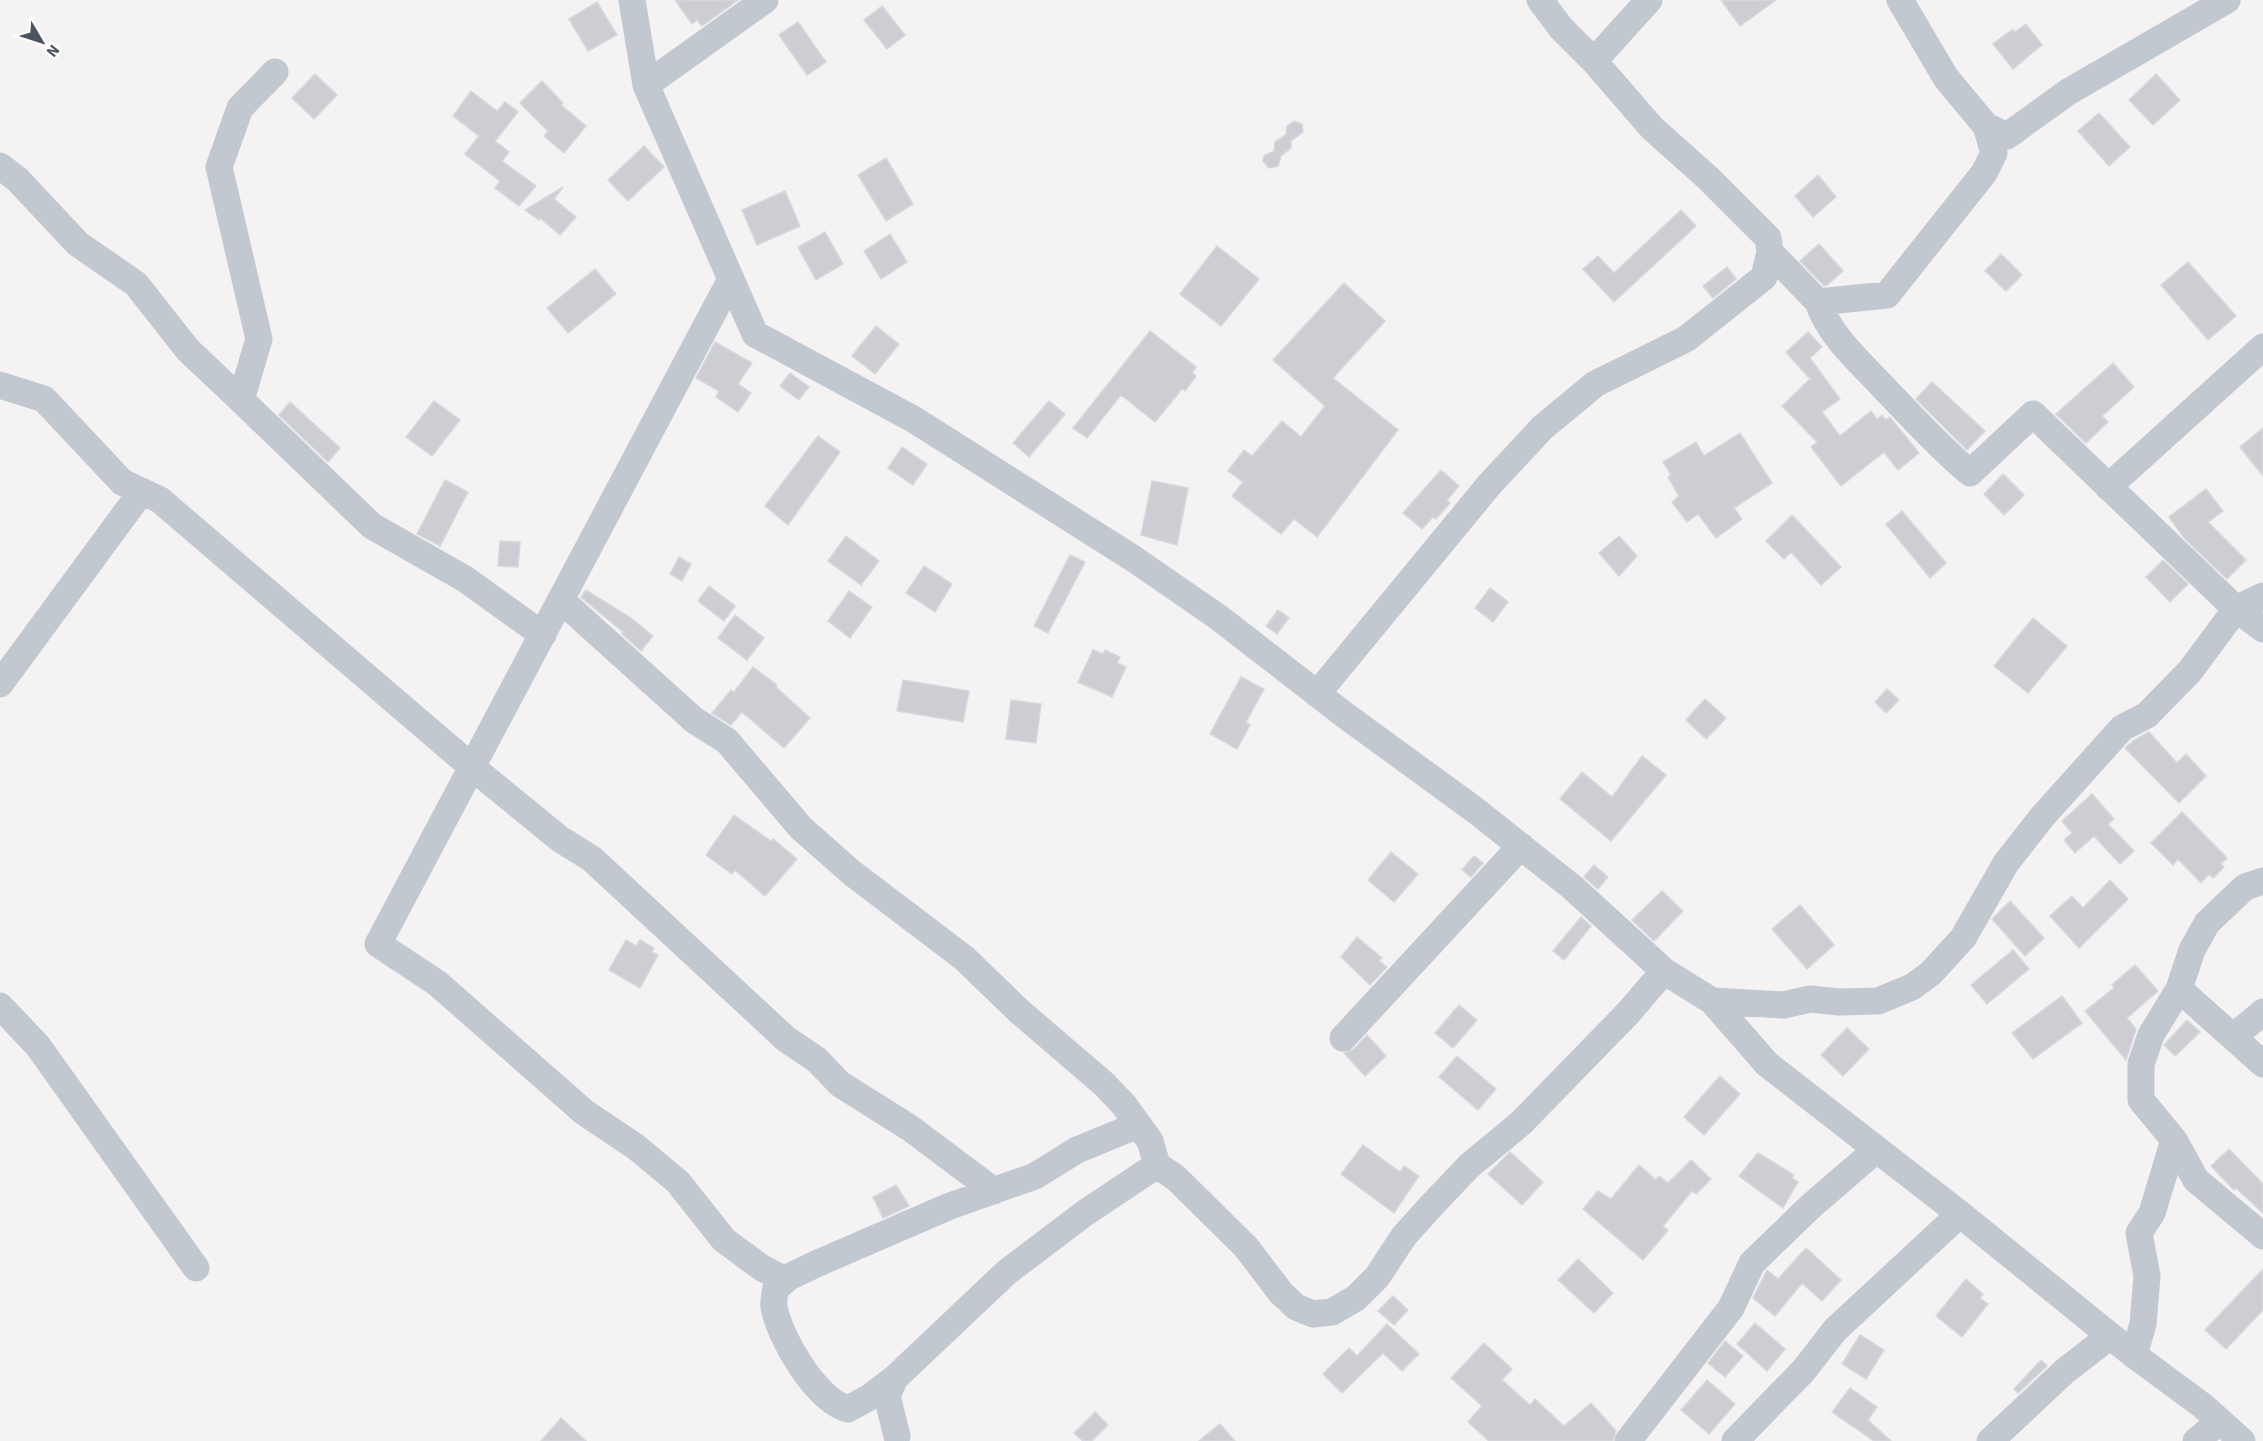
<svg xmlns="http://www.w3.org/2000/svg" width="2263" height="1441" viewBox="0 0 2263 1441" font-family="'Source Sans 3',sans-serif">
	<rect width="100%" height="100%" fill="#f4f2f2"/>
	<path fill="#ccced4" stroke="#d6d8dc" stroke-width="1.5" d="M675 0H738L702 26 697 20 692 24Z
		M1721 0H1776L1740 26Z
		M597 2 617 35 588 51 569 19Z
		M882 6 905 35 887 49 864 20Z
		M798 22 826 62 807 75 779 35Z
		M2026 24 2042 45 2013 69 1993 44 2013 29 2015 32Z
		M315 74 337 95 314 119 292 98Z
		M2156 74 2180 100 2153 125 2129 100Z
		M542 81 563 103 561 105 586 126 564 153 544 136 548 131 520 103Z
		M471 91 497 111 505 102 518 112 495 141 509 152 502 161 536 186 519 206 495 188 500 181 465 154 479 136 453 116Z
		M2099 113 2130 147 2109 166 2078 131Z
		M1294 121 1302 124 1303 132 1291 141V148L1281 156 1278 166 1269 168 1263 161 1264 156 1274 151 1275 142 1286 135 1287 126Z
		M644 146 664 167 628 201 608 180Z
		M886 158 913 204 886 221 858 175Z
		M1818 175 1836 197 1813 217 1795 196Z
		M563 187 554 199 576 217 560 235 540 218 539 220 525 210Z
		M785 191 800 226 757 245 742 210Z
		M1681 210 1696 226 1614 302 1583 269 1598 256 1614 273Z
		M825 232 843 264 816 280 798 247Z
		M890 234 907 262 881 279 864 251Z
		M1819 244 1843 271 1827 285 1824 286 1800 261Z
		M1217 246 1259 279 1221 326 1180 294Z
		M2001 254 2022 275 2006 291 1985 271Z
		M2188 262 2236 316 2208 340 2161 285Z
		M1727 267 1736 279 1713 298 1703 286Z
		M595 269 616 294 568 333 547 308Z
		M1344 283 1385 321 1333 378 1398 430 1317 537 1294 519 1281 534 1232 496 1243 482 1228 471 1244 450 1252 456 1282 421 1301 437 1325 406 1273 360Z
		M876 326 899 344 875 374 852 356Z
		M1150 331 1196 367 1192 373 1196 376 1185 391 1182 389 1155 422 1121 395 1087 438 1073 428Z
		M1808 332 1822 347 1810 358 1840 399 1822 412 1840 436 1871 411 1877 419 1882 415 1886 420 1890 417 1919 453 1898 470 1884 452 1841 486 1811 447 1817 442 1782 406 1810 379 1786 352Z
		M715 342 752 363 738 384 751 393 738 412 716 397 719 391 696 378Z
		M2113 363 2134 387 2102 416 2108 422 2086 443 2056 414Z
		M790 373 809 387 799 400 780 386Z
		M1932 382 1985 431 1967 450 1916 399Z
		M434 401 460 420 432 456 406 437Z
		M1049 401 1065 414 1029 457 1013 443Z
		M290 402 340 448 328 462 279 415Z
		M2263 428V476L2240 447Z
		M1740 433 1772 483 1734 508 1742 519 1716 538 1698 514 1687 522 1672 502 1679 496 1668 477 1671 475 1663 462 1696 442 1704 456Z
		M818 436 840 452 788 525 765 506Z
		M902 447 927 464 913 485 888 468Z
		M1441 470 1459 486 1447 500 1450 503 1436 519 1433 517 1422 529 1403 513Z
		M2003 474 2024 495 2004 515 1984 494Z
		M445 480 468 492 440 546 417 534Z
		M1152 481 1188 488 1177 545 1141 535Z
		M2206 489 2223 511 2208 522 2246 560 2227 579 2185 539 2169 517Z
		M1902 511 1946 563 1930 578 1886 524Z
		M1792 515 1841 567 1821 585 1791 552 1784 559 1766 541Z
		M846 536 879 561 861 585 828 561Z
		M1619 536 1637 556 1619 576 1599 553Z
		M500 541 520 542 518 567 498 566Z
		M1070 555 1085 562 1048 633 1034 626Z
		M679 557 691 564 682 581 670 574Z
		M2163 560 2188 584 2170 602 2146 577Z
		M924 566 952 584 935 612 906 593Z
		M709 586 735 606 724 621 698 601Z
		M1490 588 1508 602 1493 622 1475 608Z
		M586 590 631 618 653 636 641 651 622 634 623 632 581 597Z
		M849 591 872 607 850 638 828 621Z
		M1278 610 1289 618 1277 634 1266 626Z
		M735 615 764 638 747 660 718 638Z
		M2033 618 2067 646 2028 693 1994 666Z
		M1093 650 1103 654 1105 650 1120 657 1117 663 1126 667 1112 697 1078 682Z
		M753 667 777 685 776 687 810 718 784 748 742 712 731 725 712 713 731 690 734 692Z
		M1241 677 1264 689 1246 722 1250 725 1237 749 1210 734Z
		M903 680 969 691 963 722 897 711Z
		M1887 689 1899 700 1886 713 1875 702Z
		M1705 699 1726 718 1706 739 1686 720Z
		M1011 700 1041 704 1036 743 1006 739Z
		M2149 732 2177 763 2186 754 2206 776 2179 803 2125 748 2134 740Z
		M1642 756 1666 775 1611 841 1560 799 1582 772 1612 797Z
		M2092 794 2114 819 2108 824 2134 851 2120 864 2094 836 2075 853 2064 840 2072 833 2062 821Z
		M2182 812 2227 858 2221 864 2224 867 2213 878 2209 874 2201 883 2178 859 2173 865 2151 843Z
		M734 815 771 841 773 839 797 859 765 896 735 870 732 874 706 855Z
		M1391 852 1418 874 1394 902 1368 880Z
		M1474 856 1483 863 1471 877 1462 870Z
		M1594 865 1608 877 1598 889 1584 877Z
		M2110 880 2128 899 2079 948 2050 916 2072 896 2083 908Z
		M1662 891 1683 911 1654 941 1632 920Z
		M2010 901 2044 938 2025 956 1992 919Z
		M1800 905 1834 945 1807 969 1772 929Z
		M1581 917 1591 926 1564 960 1553 951Z
		M1357 937 1382 958 1379 961 1387 967 1370 985 1341 957Z
		M626 940 636 946 640 940 654 948 652 952 658 955 640 988 609 970Z
		M2013 950 2029 969 1987 1004 1971 985Z
		M2135 965 2158 991 2127 1018 2136 1029 2126 1060 2085 1011 2114 988 2112 985Z
		M2062 996 2082 1023 2033 1059 2012 1033Z
		M1459 1005 1477 1020 1453 1048 1435 1033Z
		M2187 1020 2200 1032 2175 1056 2164 1045Z
		M1847 1028 1869 1049 1843 1076 1821 1055Z
		M1367 1035 1386 1056 1365 1076 1344 1053 1354 1049Z
		M1457 1056 1496 1089 1478 1110 1439 1077Z
		M1720 1076 1740 1094 1704 1135 1684 1117Z
		M1363 1145 1400 1172 1404 1166 1419 1176 1394 1213 1341 1174Z
		M2229 1149 2263 1184V1213L2236 1188 2234 1190 2211 1166Z
		M1510 1152 1543 1182 1522 1205 1488 1174Z
		M1758 1153 1794 1175 1792 1178 1798 1182 1783 1208 1739 1176Z
		M1691 1160 1711 1179 1696 1194 1692 1191 1663 1226 1668 1230 1643 1260 1583 1209 1598 1191 1611 1199 1639 1165 1656 1180 1659 1176 1668 1183Z
		M896 1185 909 1206 883 1218 873 1197Z
		M1806 1248 1841 1280 1822 1301 1802 1283 1775 1316 1753 1298 1767 1270 1778 1279Z
		M1578 1259 1613 1293 1594 1313 1558 1280Z
		M2263 1269V1310L2226 1349 2205 1330Z
		M1966 1279 1983 1294 1980 1298 1988 1304 1962 1337 1936 1316Z
		M1393 1296 1408 1310 1394 1325 1378 1311Z
		M1755 1323 1785 1349 1767 1371 1737 1344Z
		M1387 1324 1419 1354 1402 1371 1383 1353 1342 1393 1323 1374 1349 1348 1357 1356Z
		M1860 1335 1884 1350 1866 1379 1842 1364Z
		M1725 1341 1743 1356 1725 1377 1708 1363Z
		M1484 1343 1512 1369 1502 1380 1530 1405 1535 1399 1564 1426 1591 1403 1616 1431 1613 1441H1489L1468 1422 1482 1406 1451 1378Z
		M2041 1360 2047 1366 2018 1393 2014 1389Z
		M1707 1380 1735 1404 1709 1434 1681 1410Z
		M1850 1388 1877 1407 1868 1420 1891 1441H1874L1832 1412Z
		M1095 1412 1108 1425 1092 1441H1083L1074 1433Z
		M561 1418 586 1441H541Z
		M1220 1424 1235 1441H1199Z"/>
	<g fill="none" stroke-linecap="round" stroke-linejoin="round">
		<path stroke="#c1c8cf" stroke-width="27" d="M632 0 646 85 755 334 913 419 1134 559 1218 617 1346 716 1475 810 1572 887 1664 971 1712 1001 1767 1064 1960 1214 2134 1355 2203 1406 2242 1441
			M1540 0 1561 28 1594 61 1649 0
			M1900 0 1946 78 1986 126 2007 136 2068 92 2227 0
			M275 72 240 108 219 167 259 339 241 400 372 526 465 579 543 635
			M646 85 765 0
			M0 166 18 180 78 244 136 284 188 350 241 400
			M1770 252 1818 302 1887 295 1984 173 1994 153 1986 126
			M731 279 378 944 437 983 584 1112 636 1147 678 1182 724 1240 762 1268 785 1280
			M1818 302C1830 337 1860 362 1885 389 1913 418 1939 447 1970 473L2033 414 2236 609 2263 596
			M0 385 44 399 122 482 160 500 473 768 560 839 592 859 786 1039 817 1060 840 1084 910 1128 994 1191
			M2108 487 2263 347
			M561 600 694 720 727 741 801 828 852 873 964 958 1020 1012 1104 1084 1124 1105 1150 1141 1157 1165 1176 1178 1246 1247 1281 1293 1296 1307 1313 1314 1332 1312 1356 1298 1377 1277 1404 1236 1431 1206 1469 1166 1521 1123 1629 1012 1664 971
			M0 684 142 491
			M1317 694 1489 485 1542 428 1595 384 1686 339 1764 277 1770 252 1768 238 1708 178 1652 128 1594 61
			M2179 989 2263 1064
			M1712 1001 1784 1005 1810 999 1839 1002 1878 1001 1912 987 1931 973 1963 938 2006 863 2042 817 2122 728 2147 715 2190 671 2236 609 2263 629
			M0 1006 38 1046 196 1268
			M2233 1037 2263 1012
			M1343 1038 1521 846
			M2174 1140 2196 1180 2263 1236
			M2134 1355 2143 1324 2147 1276 2139 1233 2152 1213 2174 1140 2141 1100V1064L2151 1035 2179 989 2192 950 2207 923 2245 887 2263 881
			M895 1378 870 1397 848 1409C816 1400 780 1339 774 1307 773 1301 775 1294 776 1288L789 1277 816 1264 950 1206 1035 1176 1077 1150 1138 1125
			M897 1436 887 1396 895 1378 1007 1272 1085 1213 1157 1165
			M1628 1441 1731 1308 1752 1263 1811 1206 1876 1150
			M1735 1441 1804 1370 1835 1330 1960 1214
			M1990 1441 2065 1371 2110 1336
			M2196 1441 2220 1421"/>
	</g>
	<g transform="translate(42 42) rotate(129)" stroke="#ffffff" stroke-width="4.5" paint-order="stroke">
	<path d="M0-4.5L10 22L0 15L-10 22Z" fill="#4b535e"/>
	<text y="-9" font-size="16" font-weight="bold" text-anchor="middle" fill="#4b535e">N</text>
	</g>
</svg>
